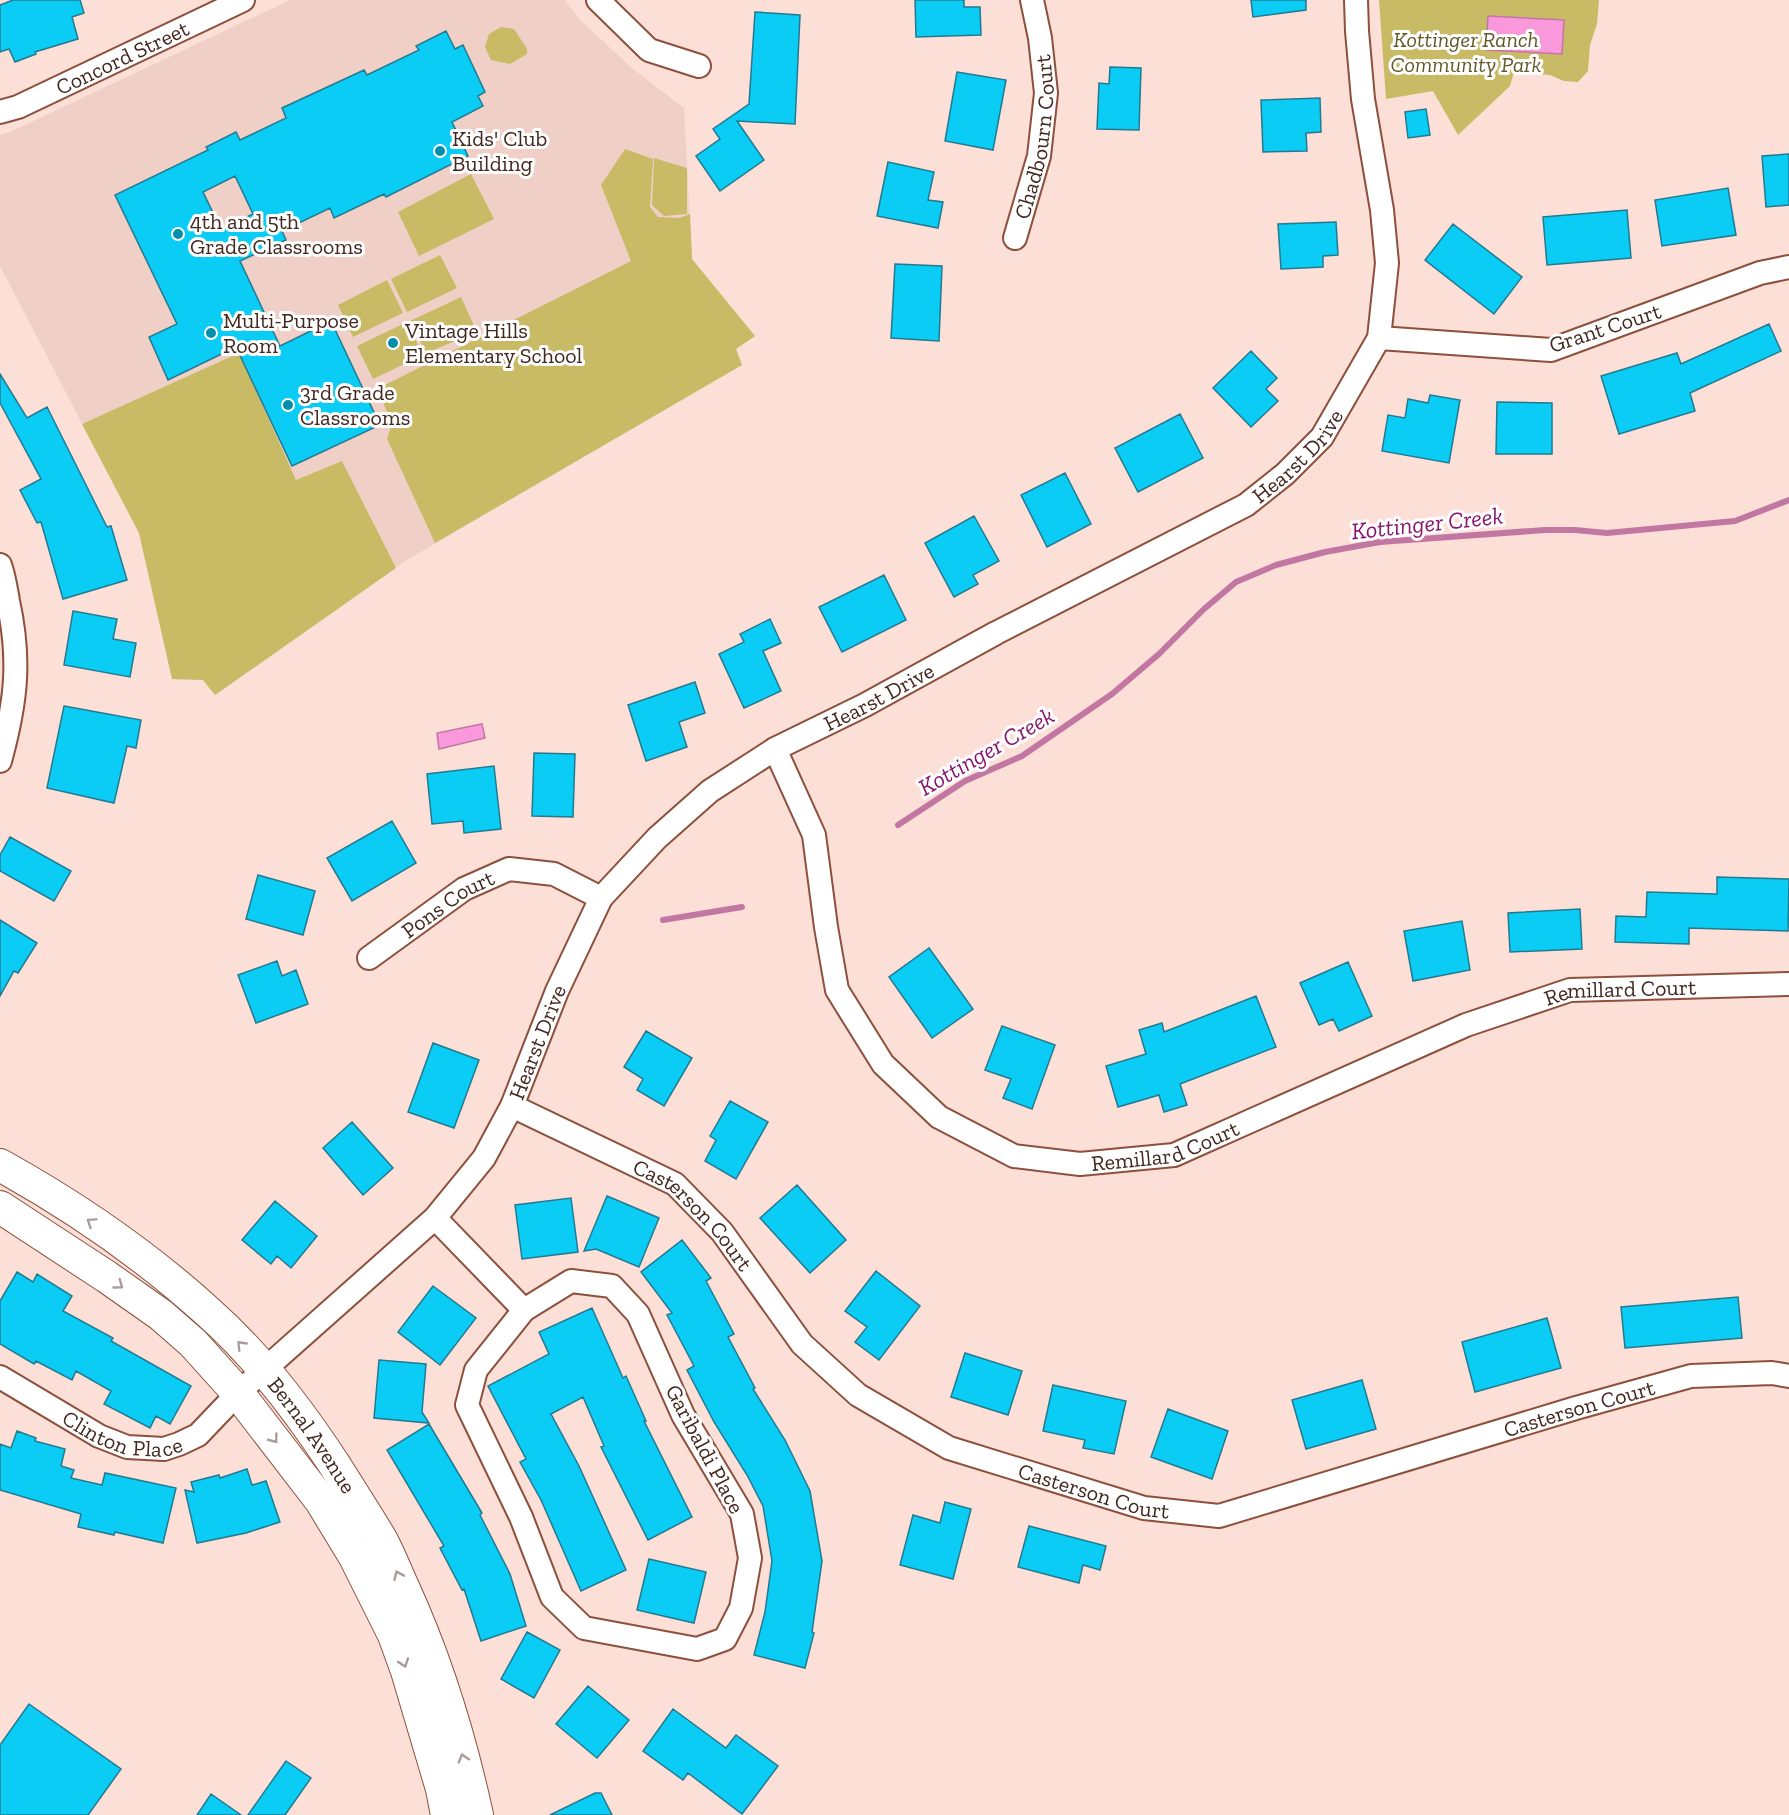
<svg xmlns="http://www.w3.org/2000/svg" width="1789" height="1815" viewBox="0 0 1789 1815" font-family="'Zilla Slab',serif">
	<rect width="100%" height="100%" fill="#fcdfd6"/>
	<path fill="#f0d0c6" d="M290 0H565L579 19 633 69 684 108 692 259 755 336 736 349 742 365 407 560 215 695 203 680 172 679 139 533 0 266V135L10 132Z"/>
	<path fill="#c9ba65" d="M1379 0H1599L1597 24 1590 45 1588 71 1578 82 1564 81 1550 75 1514 72 1510 86 1458 135 1433 91 1386 99Z
		M501 27 514 29 527 49V54L510 64 491 60 485 47 489 34Z
		M625 149 653 159 650 207 658 217 679 218 690 214 692 259 755 336 736 349 742 365 435 543 387 439 392 423 377 389 631 261 601 185Z
		M654 158 687 168V214L664 216 652 205Z
		M471 174 494 219 419 256 398 212Z
		M440 255 457 288 407 312 391 279Z
		M387 280 403 313 353 337 338 305Z
		M461 297 477 332 426 353 410 321Z
		M407 322 423 355 373 379 357 346Z
		M239 353 296 480 342 461 396 568 215 695 203 680 172 679 139 533 82 424Z"/>
	<path fill="#f999dc" stroke="#c277a3" stroke-width="1.5" d="M1488 16 1564 20 1562 54 1486 50Z
		M482 724 485 738 439 749 437 733Z"/>
	<g fill="none" stroke-linecap="round" stroke-linejoin="round">
		<path stroke="#c277a3" stroke-width="6" d="M898 825 965 781 1022 756 1112 694 1159 654 1204 609 1236 582 1276 565 1325 552 1380 542 1545 530H1575L1607 533 1735 521 1789 500
			M663 920 742 907"/>
	</g>
	<path fill="#0accf5" stroke="#227a90" stroke-width="1.5" fill-rule="evenodd" d="M13 0H80L84 13 72 17 78 39 35 52 36 54 15 62 9 49 0 52V5Z
		M915 0H964V7H980L981 35 916 37Z
		M1251 0H1306V10L1253 17Z
		M755 12 800 15 795 124 737 121 764 160 720 191 696 156 720 139 713 129 749 104Z
		M446 31 455 49 463 45 485 92 478 96 483 106 452 122 468 156 386 197 384 194 334 218 330 208 282 231 286 240 240 261 280 346 331 321 380 425 292 466 236 347 168 380 149 337 177 324 115 195 208 150 206 147 236 132 240 140 286 118 282 108 364 70 367 75 419 50 416 46ZM235 176 253 214 221 229 203 192Z
		M1110 67 1141 68 1139 130 1097 129 1099 83 1109 84Z
		M957 72 1006 80 993 150 945 141Z
		M1320 98 1321 132 1306 133 1307 151 1263 152 1261 100Z
		M1426 109 1430 135 1408 138 1405 112Z
		M1789 154V205L1766 207 1762 156Z
		M888 162 934 172 928 200 943 202 938 228 877 216Z
		M1728 188 1736 235 1662 246 1655 200Z
		M1627 210 1631 258 1547 265 1543 217Z
		M1336 222 1338 255 1323 256V267L1281 269 1278 224Z
		M1453 224 1522 277 1494 314 1425 260Z
		M895 264 942 266 939 341 891 338Z
		M1769 324 1781 351 1690 393 1695 411 1619 434 1601 376 1677 353 1681 364Z
		M1251 351 1277 378 1266 389 1278 401 1251 427 1213 388Z
		M0 374 27 418 47 407 107 527 111 526 127 580 63 599 41 522 37 523 20 490 41 479 0 403Z
		M1430 395 1460 400 1449 463 1382 451 1388 415 1405 418 1408 399 1428 403Z
		M1497 402 1552 403V454H1496Z
		M1180 414 1203 458 1138 492 1115 448Z
		M1065 473 1091 524 1047 547 1021 495Z
		M974 516 999 561 973 575 978 584 954 597 925 543Z
		M884 575 906 620 842 652 819 607Z
		M73 611 117 619 113 639 136 643 130 677 64 665Z
		M770 619 781 643 763 651 781 691 744 708 719 654 744 642 740 634Z
		M695 682 705 713 679 722 687 747 646 761 628 705Z
		M64 706 141 720 136 748 127 746 114 803 47 788Z
		M534 753 575 754 573 817 532 816Z
		M494 766 501 829 464 833 463 821 432 824 427 774Z
		M392 821 416 863 352 901 327 858Z
		M10 837 71 871 54 901 0 871V855Z
		M258 875 315 891 303 935 246 919Z
		M1717 877 1789 879 1788 931 1689 928V944L1615 942 1616 916 1646 917 1647 892 1717 894Z
		M1580 909 1582 949 1510 952 1508 913Z
		M0 920 37 943 18 973 14 971 0 996Z
		M1462 921 1470 970 1413 981 1404 931Z
		M929 948 973 1009 932 1038 889 977Z
		M277 961 282 976 296 970 308 1004 256 1023 238 975Z
		M1348 962 1372 1016 1339 1031 1333 1019 1319 1025 1300 983Z
		M1256 996 1276 1047 1180 1084 1187 1105 1164 1112 1159 1095 1118 1107 1106 1066 1146 1054 1139 1030 1162 1023 1164 1032Z
		M1002 1026 1055 1045 1032 1109 1003 1098 1011 1079 985 1070Z
		M646 1031 692 1058 664 1106 637 1090 643 1079 624 1067Z
		M433 1043 479 1060 454 1128 408 1112Z
		M730 1101 768 1122 736 1179 705 1161 716 1140 710 1136Z
		M352 1122 393 1168 363 1195 323 1148Z
		M797 1185 846 1240 810 1273 760 1218Z
		M607 1196 659 1218 639 1267 596 1249 584 1251Z
		M571 1198 578 1252 522 1259 515 1205Z
		M275 1201 317 1236 291 1268 277 1256 271 1264 242 1240Z
		M682 1240 711 1278 706 1281 734 1334 728 1337 755 1388 753 1389 785 1440 810 1491 822 1561 812 1632 814 1633 805 1668 754 1655 765 1612 772 1561 763 1506 747 1475 714 1422 687 1370 694 1366 667 1315 672 1313 641 1272Z
		M876 1271 920 1306 879 1360 855 1342 867 1327 845 1311Z
		M17 1272 33 1282 37 1274 72 1296 63 1311 113 1338 111 1341 191 1386 170 1424 156 1416 150 1428 104 1404 111 1391 76 1371 72 1380 36 1361 34 1364 0 1344V1301Z
		M433 1286 476 1318 440 1365 398 1332Z
		M1738 1297 1742 1338 1625 1348 1621 1307Z
		M592 1308 623 1378 626 1376 646 1421H644L692 1517 648 1540 601 1447 604 1446 583 1397 551 1414 579 1466 626 1570 581 1591 541 1500 520 1462 526 1459 488 1386 549 1354 539 1332Z
		M1547 1318 1561 1368 1475 1392 1462 1342Z
		M965 1353 1022 1371 1008 1415 951 1397Z
		M379 1360 426 1364 422 1412 429 1423 374 1418Z
		M1362 1380 1376 1429 1306 1449 1292 1400Z
		M1053 1385 1126 1401 1114 1454 1083 1448 1085 1440 1043 1431Z
		M1168 1409 1228 1431 1212 1479 1151 1457Z
		M429 1424 482 1513 480 1515 510 1574 526 1626 481 1641 464 1589 462 1590 440 1548 444 1546 387 1450Z
		M17 1431 36 1438 35 1441 65 1449 61 1466 74 1470 71 1478 102 1485 105 1473 176 1488 163 1543 115 1532 114 1535 78 1527 81 1514 0 1490V1444L11 1448Z
		M247 1469 252 1485 266 1481 280 1522 246 1533 197 1543 185 1490 194 1492 191 1482 219 1475 220 1478Z
		M945 1502 971 1509 953 1579 900 1565 913 1515 940 1523Z
		M1029 1526 1106 1546 1100 1570 1083 1565 1079 1583 1018 1567Z
		M649 1559 706 1572 694 1623 637 1610Z
		M527 1632 560 1650 534 1698 501 1679Z
		M588 1686 629 1720 597 1758 556 1724Z
		M29 1704 121 1769 88 1815H0V1745Z
		M673 1709 726 1748 736 1735 778 1766 742 1814 688 1773 683 1780 643 1751Z
		M286 1761 311 1778 285 1815H248Z
		M595 1793H601L612 1815H550Z
		M211 1794 241 1815H197Z"/>
	<g fill="none" stroke-linecap="round" stroke-linejoin="round">
		<defs>
			<g id="minor">
				<path d="M598 0 649 50 699 66"/>
				<path id="s1" d="M0 112 18 107 243 0"/>
				<path id="s2" d="M1015 238 1039 156 1046 93 1040 38 1032 0"/>
				<path d="M1379 338 1551 350 1760 273 1789 267"/>
				<path d="M0 565C4 576 6 589 8 601 21 660 16 703 0 761"/>
				<path id="s3" d="M775 749 814 835 826 927 837 990 883 1064 939 1117 1014 1156 1080 1164 1174 1155 1466 1025 1570 990 1789 984"/>
				<path id="s4" d="M369 958 464 889 509 869 554 874 601 898"/>
				<path id="s5" d="M512 1106 675 1184 722 1232 802 1344 858 1395 949 1448 1144 1508 1219 1516 1576 1408 1691 1376 1772 1373 1789 1376"/>
				<path d="M435 1218 524 1310"/>
				<path d="M571 1281 612 1286 638 1314 683 1415 742 1514 750 1558 741 1608 725 1639 697 1649 584 1628 552 1597 521 1517 467 1405 476 1370 524 1310Z"/>
				<path id="s6" d="M0 1377 99 1436 127 1447 164 1449 179 1444 198 1435 238 1393 435 1218 484 1158 512 1106 557 991 601 898 657 838 710 791 775 749 865 705 996 633 1246 505 1285 474 1322 437 1379 338 1387 263 1382 210 1363 99 1357 31 1356 0"/>
			</g>
			<g id="secondary">
				<path id="s7" d="M0 1165C74 1206 144 1254 207 1311 257 1355 298 1409 334 1464 350 1490 367 1515 382 1541 390 1556 396 1572 403 1587 436 1659 460 1737 477 1815"/>
				<path d="M0 1207 107 1277 161 1315 193 1343 238 1393 321 1501 355 1557 394 1635 407 1671 442 1789 447 1815"/>
			</g>
		</defs>
		<use href="#minor" stroke="#8c503c" stroke-width="26"/>
		<use href="#secondary" stroke="#8c503c" stroke-width="34"/>
		<use href="#minor" stroke="#fff" stroke-width="22"/>
		<use href="#secondary" stroke="#fff" stroke-width="32"/>
	</g>
	<defs><path id="oneway-chevron" d="M-2-3.5L2.5 0L-2 3.5" fill="none" stroke-width="1.6" stroke-linecap="round" stroke-linejoin="round" transform="scale(1.5)"/></defs>
	<g stroke="#aa9e9a">
		<use href="#oneway-chevron" transform="translate(91 1222) rotate(-146)"/>
		<use href="#oneway-chevron" transform="translate(119 1285) rotate(36)"/>
		<use href="#oneway-chevron" transform="translate(241 1345) rotate(-134)"/>
		<use href="#oneway-chevron" transform="translate(274 1439) rotate(53)"/>
		<use href="#oneway-chevron" transform="translate(398 1575) rotate(-114)"/>
		<use href="#oneway-chevron" transform="translate(404 1663) rotate(71)"/>
		<use href="#oneway-chevron" transform="translate(463 1758) rotate(-107)"/>
	</g>
	<g fill="#038fac" stroke="#fff" stroke-width="2">
		<circle cx="440" cy="151" r="6"/>
		<circle cx="178" cy="234" r="6"/>
		<circle cx="211" cy="333" r="6"/>
		<circle cx="393" cy="343" r="6"/>
		<circle cx="288" cy="405" r="6"/>
	</g>
	<g text-anchor="middle" dominant-baseline="central" stroke-width="6" stroke-linejoin="round" paint-order="stroke">
		<g font-size="22" font-style="italic" fill="#615929" stroke="#fff">
			<text x="1466" y="39">Kottinger Ranch<tspan x="1466" dy="25">Community Park</tspan></text>
		</g>
		<g font-size="22" fill="#41271e" stroke="#fff">
			<text stroke="none"><textPath href="#s1" startOffset="134">Concord Street</textPath></text>
			<text stroke="none"><textPath href="#s2" startOffset="104">Chadbourn Court</textPath></text>
			<text transform="translate(1605 328) rotate(-18)">Grant Court</text>
			<text stroke="none"><textPath href="#s6" startOffset="1736">Hearst Drive</textPath></text>
			<text stroke="none"><textPath href="#s6" startOffset="1250">Hearst Drive</textPath></text>
			<text stroke="none"><textPath href="#s4" startOffset="96">Pons Court</textPath></text>
			<text stroke="none"><textPath href="#s3" startOffset="1140">Remillard Court</textPath></text>
			<text stroke="none"><textPath href="#s6" startOffset="746">Hearst Drive</textPath></text>
			<text stroke="none"><textPath href="#s3" startOffset="654">Remillard Court</textPath></text>
			<text stroke="none"><textPath href="#s5" startOffset="214">Casterson Court</textPath></text>
			<text stroke="none"><textPath href="#s5" startOffset="1222">Casterson Court</textPath></text>
			<text stroke="none"><textPath href="#s6" startOffset="138">Clinton Place</textPath></text>
			<text stroke="none"><textPath href="#s7" startOffset="417">Bernal Avenue</textPath></text>
			<text transform="translate(705 1449) rotate(62)">Garibaldi Place</text>
			<text stroke="none"><textPath href="#s5" startOffset="718">Casterson Court</textPath></text>
		</g>
		<g font-size="22" fill="#41271e" stroke="#fff" text-anchor="start">
			<text x="452" y="138">Kids' Club<tspan x="452" dy="25">Building</tspan></text>
			<text x="190" y="221">4th and 5th<tspan x="190" dy="25">Grade Classrooms</tspan></text>
			<text x="223" y="320">Multi-Purpose<tspan x="223" dy="25">Room</tspan></text>
			<text x="405" y="330">Vintage Hills<tspan x="405" dy="25">Elementary School</tspan></text>
			<text x="300" y="392">3rd Grade<tspan x="300" dy="25">Classrooms</tspan></text>
		</g>
		<g font-size="24" font-style="italic" fill="#87176e" stroke="#fff">
			<text transform="translate(1427 523) rotate(-6)">Kottinger Creek</text>
			<text transform="translate(986 751) rotate(-30)">Kottinger Creek</text>
		</g>
	</g>
</svg>
